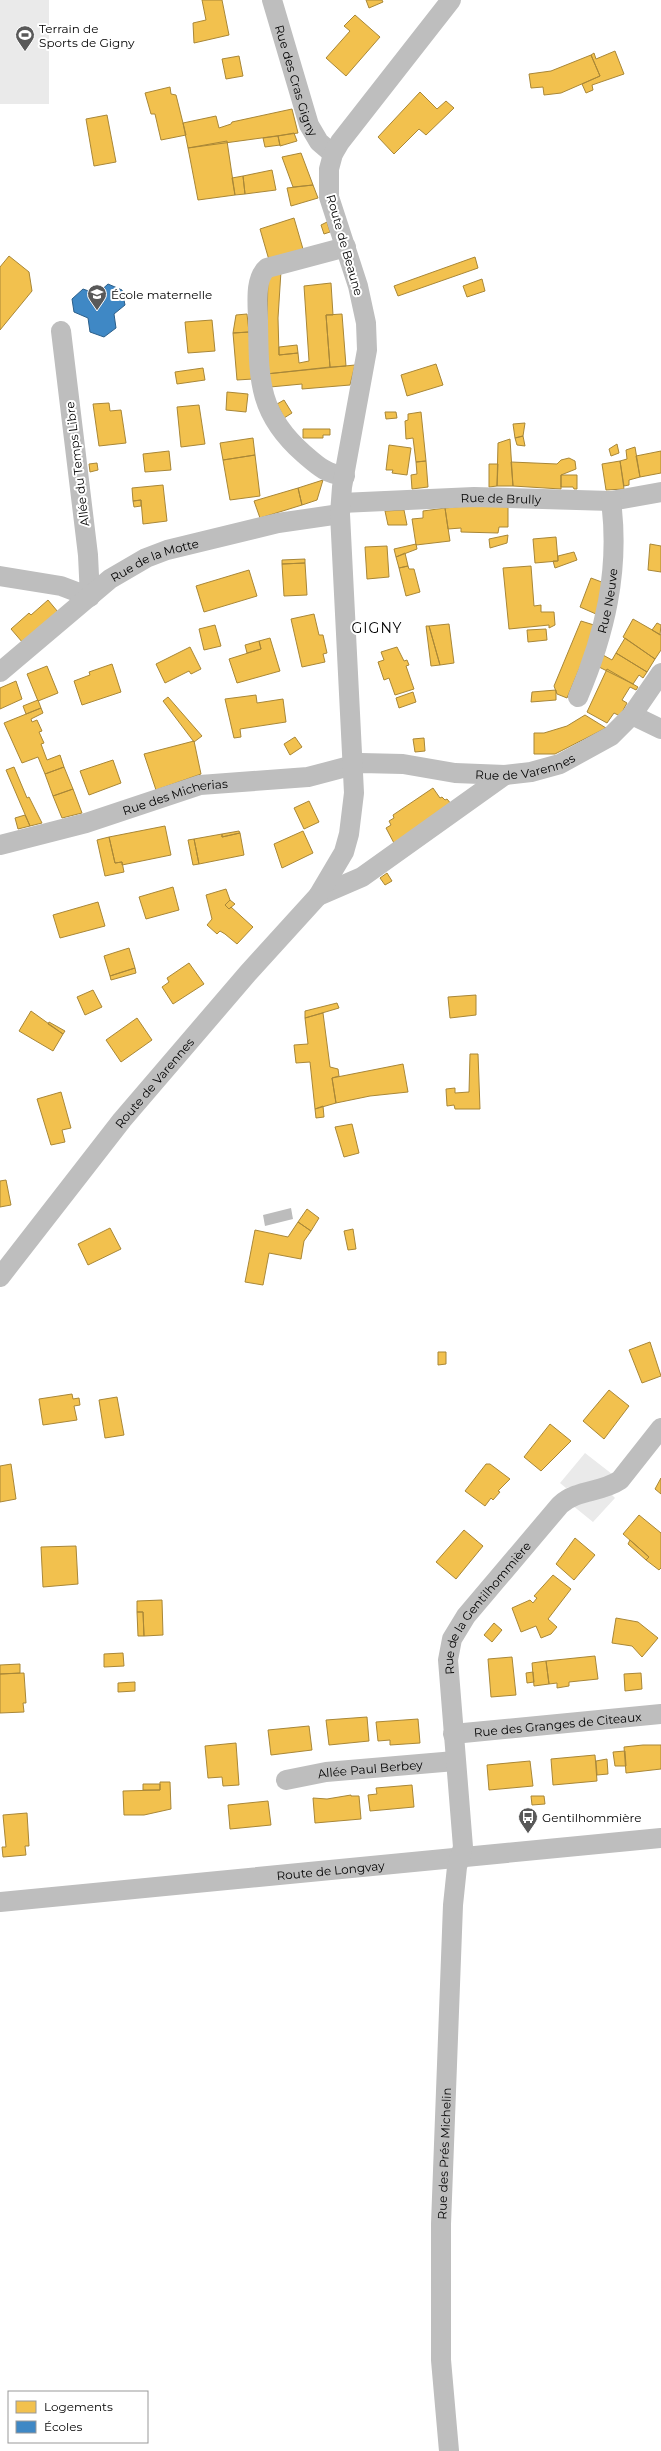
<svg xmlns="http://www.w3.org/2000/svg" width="661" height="2451" viewBox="0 0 661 2451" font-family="Montserrat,sans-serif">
	<rect width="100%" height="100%" fill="#fff"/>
	<path fill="#eaeaea" d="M0 0H49V104H0Z
		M585 1453 612 1474 609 1477 566 1488 560 1483Z
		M611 1494 615 1498 593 1522 572 1505Z"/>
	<path fill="#bcbcbc" d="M291 1208 293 1219 265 1226 263 1215Z"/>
	<path fill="#f2c14e" stroke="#a98737" d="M202 0H222L229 35 194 43 193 23 206 20Z
		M366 0H382L383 2 369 8Z
		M355 15 380 37 346 76 326 58 350 31 344 26Z
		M615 51 624 74 592 85 593 90 586 93 582 84 600 76 591 55 594 53 596 59Z
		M591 55 600 76 561 93 544 95 543 87 531 88 529 74 551 71Z
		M239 56 243 76 226 79 222 59Z
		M170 87 171 94 176 95 186 135 161 140 155 114H151L145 93Z
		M420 92 437 109 446 101 454 108 426 135 419 129 394 154 378 137Z
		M292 109 298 133 188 148 183 123 216 116 219 128 231 124 232 122Z
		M107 115 116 162 94 166 86 119Z
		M294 133 297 141 280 146 278 136Z
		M278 136 280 145 265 147 263 138Z
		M227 141 235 195 198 200 188 148Z
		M301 153 313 185 293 187 282 157Z
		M272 170 276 190 245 194 243 176Z
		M243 176 245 194 235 195 232 178Z
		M313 185 318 198 291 206 287 188Z
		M294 218 303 249 269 260 260 229Z
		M327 222 330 232 324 234 321 225Z
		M9 256 29 272 32 291 0 330V267Z
		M475 257 478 268 398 296 394 286Z
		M281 271 278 318 279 355 298 353 299 363 309 361 304 286 331 283 333 315H326L330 367 266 374 268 275Z
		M482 279 485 291 467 297 463 286Z
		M247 314 249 332 233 333 236 315Z
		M342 314 346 366 330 367 326 315Z
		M212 320 215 351 188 353 185 322Z
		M249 332 253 379 237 380 233 333Z
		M297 345 298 353 279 355V347Z
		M436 364 443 385 407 396 401 375Z
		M355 365 350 385 302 389V384L270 387 266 374Z
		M203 368 205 380 177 384 175 372Z
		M227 392 248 394 246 412 226 410Z
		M284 400 292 413 284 418 277 404Z
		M109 403 110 411 121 410 126 443 99 446 93 404Z
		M199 405 205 444 181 447 177 407Z
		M385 412H396L397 418 386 419Z
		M421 412 426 461 416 462 413 438 406 439 405 421 408 420V414Z
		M525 423 523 436 515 438 513 424Z
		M303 429H330V435H323V438H303Z
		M523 436 525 446 517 445 515 438Z
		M253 438 255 455 223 460 220 443Z
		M510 439 513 486H497L498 443Z
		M617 444 619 453 611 456 609 449Z
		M389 445 411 448 407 475 392 473 393 470H386Z
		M635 447 640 477 629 480V485L624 486 620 461 627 459 626 450Z
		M169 451 171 470 145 472 143 454Z
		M661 451V473L640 477 636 456Z
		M255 455 260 496 230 500 223 460Z
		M569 458 575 461 576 469 561 475V489L513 486 511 462 557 464 561 460Z
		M426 461 428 487 412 489 411 475 417 474 416 462Z
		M620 461 624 489 606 490 602 464Z
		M97 463 98 470 90 472 89 464Z
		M489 464H498L497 486 489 487Z
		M561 475H577V489H574L573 487H561Z
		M323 480 317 500 302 505 298 488Z
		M163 485 167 521 143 524 141 500 133 501 132 488Z
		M298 488 302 505 260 518 254 501Z
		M141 500V506L134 507 133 501Z
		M473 505 508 507V527H499L498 533 461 532V528L448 529 445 508Z
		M445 508 450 541 416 545 412 519 423 518V511Z
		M404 510 407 525H388L385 511Z
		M508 535 507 543 490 548 489 539Z
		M556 537 558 561 535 563 533 539Z
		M416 544 417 549 396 557 394 549Z
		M650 544 661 546V572L648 570Z
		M387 546 389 577 367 579 365 547Z
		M574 552 577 560 555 568 553 561H558V556Z
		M405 553 408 566 399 568 396 557Z
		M305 559V563L282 564V560Z
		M305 563 307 595 284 596 282 564Z
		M408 566 409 569H414L420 592 406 596 399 568Z
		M531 566 534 606 541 605V612H554L555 625 549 628V625L509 629 503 568Z
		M249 570 257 596 204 612 196 586Z
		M591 578 607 584 596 614 580 607Z
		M48 600 58 612 23 643 11 629 29 613 31 615Z
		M314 614 319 635H323L327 653 323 654 325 662 302 667 291 619Z
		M633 619 661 635V650L655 659 623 637Z
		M581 621 594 625 586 653 567 698 557 694 554 686Z
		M657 623 661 625 660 635 652 630Z
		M449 624 454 663 440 665 429 626Z
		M215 625 221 646 204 650 199 629Z
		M426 626H429L440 665 431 666Z
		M546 629 547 640 528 642 527 630Z
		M270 638 280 671 237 683 229 659 261 649 259 641Z
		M625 638 655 659 647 672 616 653Z
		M259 641 261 649 247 653 245 645Z
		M190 647 201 669 191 674 189 671 165 683 156 664Z
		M397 647 404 661 407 660 409 665 406 666 414 689 395 695 389 678 384 680 378 662 384 660 381 652Z
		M616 653 647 672 643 678 639 675 633 684 597 666 603 655 612 660Z
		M112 664 121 692 82 705 74 681 90 675 89 672Z
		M47 666 58 693 38 701 27 674Z
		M607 669 638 687 636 690 630 687 622 700 627 703 620 716 614 713 607 723 587 712Z
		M16 681 22 699 0 709V688Z
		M556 690V700L531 702 532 692Z
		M413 692 416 702 399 708 396 698Z
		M256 695 257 703 283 699 286 722 240 729 241 737 234 738 225 699Z
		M168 697 202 736 194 742 163 701Z
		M38 700 41 708 26 714 23 706Z
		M41 708 43 713 31 719 32 722 37 720 42 731 39 732 44 743 41 744 47 760 60 755 64 767 45 774 38 757 22 763 4 723Z
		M585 715 606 728 555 754H534V733H544L567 726Z
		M295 737 302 747 290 755 284 744Z
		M424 738 425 751 415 752 413 739Z
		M194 741 201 774 156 790 144 754Z
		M113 760 121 783 89 795 80 771Z
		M14 767 27 798 29 797 42 823 30 826 6 770Z
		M64 767 73 789 53 796 45 774Z
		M433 788 440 798 442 797 445 800 447 799 452 805 395 845 386 828 391 825 389 821 394 818 393 815Z
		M73 789 82 813 62 818 53 796Z
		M309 801 319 822 304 829 294 808Z
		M25 815 30 826 18 829 15 818Z
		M165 826 171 855 122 865V862L115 863 109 837Z
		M239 831 240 833 222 837V834Z
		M303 831 313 853 282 868 274 844Z
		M240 833 244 855 199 864 194 839 222 834V837Z
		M109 837 115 863 122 862 124 872 105 876 97 840Z
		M194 839 199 864 193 865 188 840Z
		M387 873 392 881 385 885 380 878Z
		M173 887 179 910 146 919 139 897Z
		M226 889 230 900 225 905 229 909 231 907 253 927 237 944 225 934 220 931 217 934 207 925 212 919 206 895Z
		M230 900 235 904 229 909 225 905Z
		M98 902 105 926 60 938 53 915Z
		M129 948 135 968 110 976 104 956Z
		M189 963 204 984 173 1004 162 987 169 982 167 978Z
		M135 968 136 973 111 980 110 976Z
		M93 990 102 1007 85 1015 77 997Z
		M476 995V1015L450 1018 448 997Z
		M337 1003 339 1008 305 1018V1011Z
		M31 1011 63 1034 53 1051 19 1031Z
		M323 1013 330 1067 338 1069 339 1076 332 1078 336 1103 315 1109 310 1062 296 1063 294 1045 308 1044 305 1018Z
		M137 1018 152 1040 121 1062 106 1040Z
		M49 1022 65 1031 63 1034 48 1024Z
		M470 1054H478L480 1109H455L454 1105 447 1106 446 1089 455 1088V1093L469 1092Z
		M403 1064 408 1092 370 1096 336 1103 332 1078Z
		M61 1092 71 1128 62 1130 65 1142 51 1145 37 1099Z
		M323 1106 324 1117 316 1118 315 1109Z
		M352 1124 359 1153 344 1157 335 1127Z
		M6 1180 11 1205 0 1207V1181Z
		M307 1209 319 1218 311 1231 298 1222Z
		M298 1222 311 1231 304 1241 301 1259 269 1253 263 1285 245 1282 255 1230 288 1237Z
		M110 1228 121 1249 88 1265 78 1244Z
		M353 1229 356 1249 348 1250 344 1231Z
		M650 1342 661 1376 642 1383 629 1350Z
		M438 1352H446V1364L438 1365Z
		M609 1390 629 1406 604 1439 583 1421Z
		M72 1394 73 1399 79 1398 80 1405 74 1406 77 1420 43 1425 39 1399Z
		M117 1397 124 1435 105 1438 99 1400Z
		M550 1424 571 1441 541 1471 524 1457Z
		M11 1464 16 1499 0 1502V1466Z
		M486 1464H490L510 1479 498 1491 500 1492 493 1500 491 1498 485 1506 465 1491Z
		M661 1478V1494L655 1489Z
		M639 1515 661 1533V1568L659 1570 646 1560 649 1557 623 1534Z
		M464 1530 483 1546 456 1579 436 1562Z
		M575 1538 595 1555 574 1580 556 1564Z
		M630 1540 649 1557 646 1560 628 1544Z
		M76 1546 78 1584 43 1587 41 1547Z
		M553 1575 571 1589 548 1619 557 1627 551 1634 541 1638 536 1626 521 1632 512 1608 530 1600 533 1603 537 1598 534 1596Z
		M162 1600 163 1635 144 1636 143 1612H137V1601Z
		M137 1612H143L144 1636H138Z
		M616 1618 638 1622 658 1638 642 1657 632 1646 612 1643Z
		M494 1623 502 1630 492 1642 484 1635Z
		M123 1653 124 1666 104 1667V1654Z
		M595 1656 598 1679 569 1682V1686L557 1688V1683L549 1684 546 1661Z
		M512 1657 516 1695 491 1697 488 1659Z
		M546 1661 549 1684 534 1686 532 1663Z
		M20 1664V1673L0 1674V1665Z
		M533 1672 534 1682 527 1683 526 1673Z
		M24 1673 26 1703H23L24 1712 0 1713V1674Z
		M641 1673 642 1689 625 1691 624 1674Z
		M135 1682V1691L118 1692V1683Z
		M367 1717 369 1741 329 1745 326 1720Z
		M418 1719 420 1743 390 1745V1740L378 1741 376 1722Z
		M309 1726 312 1750 271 1755 268 1730Z
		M236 1743 239 1785 223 1786 222 1777 208 1778 205 1746Z
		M643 1745H661V1769L626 1773 624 1747Z
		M625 1751 626 1766H615L613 1752Z
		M595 1755 597 1781 553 1785 551 1759Z
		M607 1759 608 1774 597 1775 596 1761Z
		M530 1761 533 1786 489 1790 487 1765Z
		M160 1782H170L171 1809 144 1815H124L123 1791 160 1790Z
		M143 1784H160V1790H143Z
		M412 1785 414 1807 370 1811 368 1795 377 1794 376 1788Z
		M351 1795V1796H359L361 1819 315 1823 313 1798 327 1799Z
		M531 1796H544L545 1804 532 1805Z
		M268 1801 271 1825 230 1829 228 1805Z
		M27 1813 29 1846H25L26 1855 3 1857 2 1847H6L3 1815Z"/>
	<path fill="#3f88c5" stroke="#2c5f8a" d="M108 284 122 290 125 305 114 314 116 328 104 337 90 332 88 318 74 312 72 299 83 289 97 294Z"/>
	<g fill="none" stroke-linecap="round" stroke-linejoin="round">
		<g stroke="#bebebe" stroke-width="20">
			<path id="s1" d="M272 0 309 125 319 142 333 154"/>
			<path d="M345 476C326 474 318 466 304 454 257 413 259 378 258 321 258 305 254 279 267 268L346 247"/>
			<path id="s2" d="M341 503 474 497 611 501 661 492"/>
			<path d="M0 576 61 586 90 597 88 555 61 331"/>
			<path id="s3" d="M0 672 110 579 146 558 167 550 278 523 340 514"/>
			<path id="s4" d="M578 697C605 634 620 570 611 501"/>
			<path d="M632 715 661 729"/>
			<path id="s5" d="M0 845 86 823 200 785 308 777 361 763 403 764 455 773 505 775 531 772 560 764 611 736 632 715 661 673"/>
			<path d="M318 896 362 877 505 775"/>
			<path id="s6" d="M0 1277 122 1120 248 973 318 896 344 852 349 834 354 793 340 514 342 487 367 350 366 323 358 286 329 197V169L333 154 340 142 451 0"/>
			<path id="s7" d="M453 1734 661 1714"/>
			<path id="s8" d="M286 1780 326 1772 455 1761"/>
			<path id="s9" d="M0 1902 661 1838"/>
			<path id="s10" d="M449 2451 441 2360V2224L453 1905 457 1867 463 1847 448 1660 452 1639 466 1616 560 1505C577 1489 601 1493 620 1480L661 1428"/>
		</g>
	</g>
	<defs>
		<symbol id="stadium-pin" viewBox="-11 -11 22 30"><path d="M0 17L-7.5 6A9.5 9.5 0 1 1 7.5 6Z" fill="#595959" stroke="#fff"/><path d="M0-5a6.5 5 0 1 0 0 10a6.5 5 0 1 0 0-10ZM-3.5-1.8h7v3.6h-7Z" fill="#fff"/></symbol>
		<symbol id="school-pin" viewBox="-11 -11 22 30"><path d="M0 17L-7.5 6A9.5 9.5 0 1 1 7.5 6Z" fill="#595959" stroke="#fff"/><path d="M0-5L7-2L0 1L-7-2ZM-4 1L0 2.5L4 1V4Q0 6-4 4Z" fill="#fff"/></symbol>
		<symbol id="bus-pin" viewBox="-11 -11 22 30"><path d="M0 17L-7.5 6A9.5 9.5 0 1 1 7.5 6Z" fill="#595959" stroke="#fff"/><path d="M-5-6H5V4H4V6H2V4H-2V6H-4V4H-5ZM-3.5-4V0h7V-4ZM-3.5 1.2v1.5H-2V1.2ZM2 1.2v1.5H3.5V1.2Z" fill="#fff"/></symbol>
	</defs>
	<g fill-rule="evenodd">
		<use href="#stadium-pin" x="14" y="24" width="22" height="30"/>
		<use href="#school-pin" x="86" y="283" width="22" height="30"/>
		<use href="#bus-pin" x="517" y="1806" width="22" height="30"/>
	</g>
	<g text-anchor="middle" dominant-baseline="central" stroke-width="4" stroke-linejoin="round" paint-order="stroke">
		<g font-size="12" fill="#000" stroke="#fff" text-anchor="start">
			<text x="39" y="28">Terrain de<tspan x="39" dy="14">Sports de Gigny</tspan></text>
			<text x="111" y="294">École maternelle</text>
			<text x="542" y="1817">Gentilhommière</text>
		</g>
		<g font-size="12" fill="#000" stroke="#fff">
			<text stroke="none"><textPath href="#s1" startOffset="84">Rue des Cras Gigny</textPath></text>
			<text transform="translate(345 245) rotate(74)">Route de Beaune</text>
			<text transform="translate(77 464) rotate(-97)">Allée du Temps Libre</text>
			<text stroke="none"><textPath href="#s2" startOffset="160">Rue de Brully</textPath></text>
			<text stroke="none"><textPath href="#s3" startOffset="193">Rue de la Motte</textPath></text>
			<text stroke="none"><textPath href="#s4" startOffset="101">Rue Neuve</textPath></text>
			<text stroke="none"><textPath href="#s5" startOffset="538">Rue de Varennes</textPath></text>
			<text stroke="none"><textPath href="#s5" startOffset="182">Rue des Micherias</textPath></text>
			<text stroke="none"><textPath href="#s6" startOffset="248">Route de Varennes</textPath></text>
			<text stroke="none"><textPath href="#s10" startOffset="858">Rue de la Gentilhommière</textPath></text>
			<text stroke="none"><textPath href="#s7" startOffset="105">Rue des Granges de Citeaux</textPath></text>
			<text stroke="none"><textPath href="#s8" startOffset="85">Allée Paul Berbey</textPath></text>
			<text stroke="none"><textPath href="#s9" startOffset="332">Route de Longvay</textPath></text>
			<text stroke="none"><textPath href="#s10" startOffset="298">Rue des Prés Michelin</textPath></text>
		</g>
		<g font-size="14" letter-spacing="1" fill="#000" stroke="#fff">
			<text x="377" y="628">GIGNY</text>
		</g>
	</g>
	<rect x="8" y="2391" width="140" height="52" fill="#ffffff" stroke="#999999"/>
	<rect x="16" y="2401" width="20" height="12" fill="#f2c14e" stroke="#999999"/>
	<text x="44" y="2411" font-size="12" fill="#000000">Logements</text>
	<rect x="16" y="2421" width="20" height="12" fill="#3f88c5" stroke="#999999"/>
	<text x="44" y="2431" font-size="12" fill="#000000">Écoles</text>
</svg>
